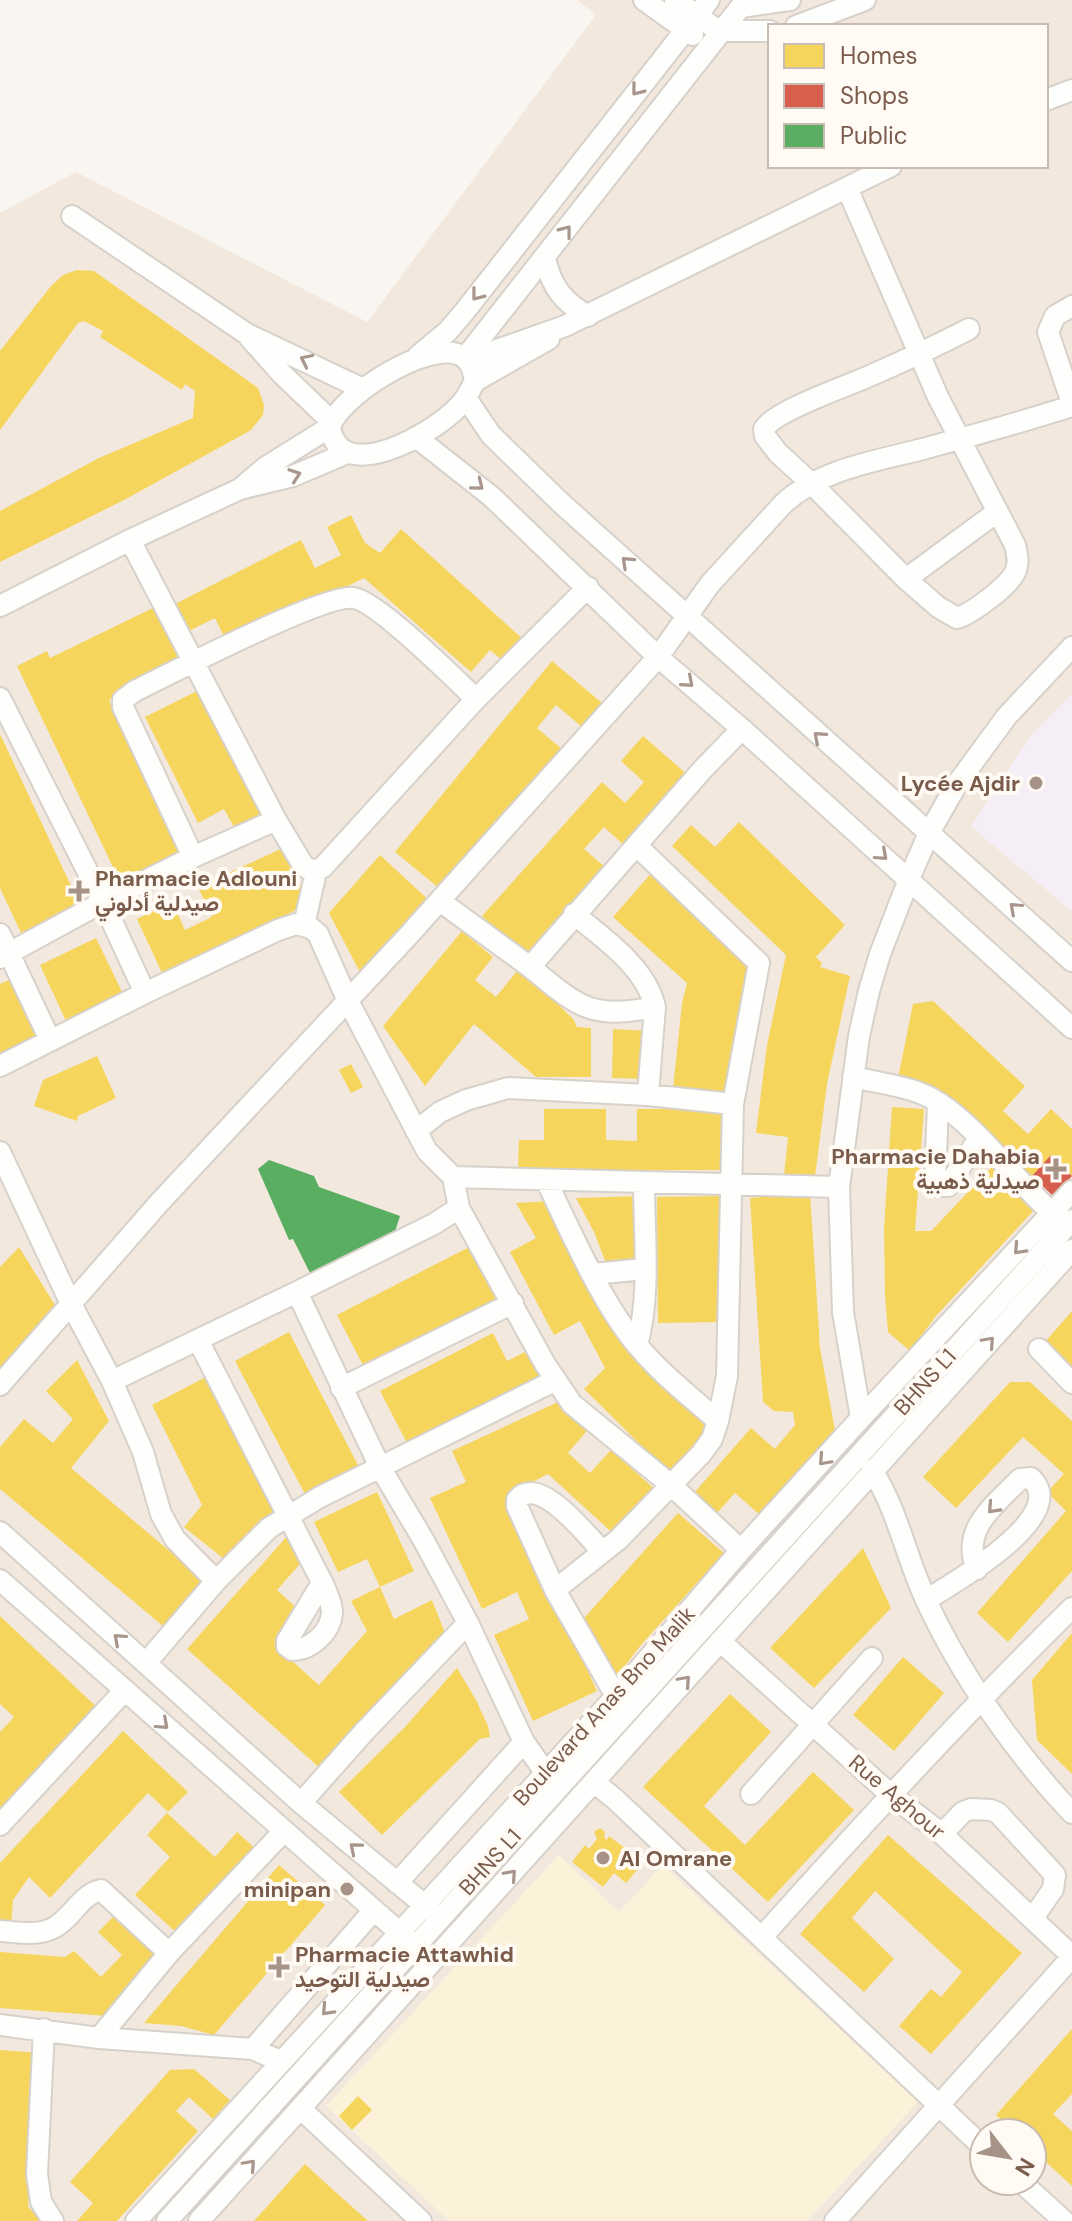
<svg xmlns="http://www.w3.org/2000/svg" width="1072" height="2221" viewBox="0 0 1072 2221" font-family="'DM Sans',Vazirmatn,sans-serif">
	<rect width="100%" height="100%" fill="#f9f5f0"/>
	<path fill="#f2e8de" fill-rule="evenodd" d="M577 0H1072V2221H0V213L76 172 367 322 596 15ZM770 26H1046V166H770ZM984 2133H1032V2181H984Z"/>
	<path fill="#f6eef6" d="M1072 694V911L971 827 1028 739Z"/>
	<path fill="#fbf2d9" d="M559 1855 619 1912 663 1865 918 2102 807 2221H449L326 2106Z"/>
	<path fill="#f6d55c" d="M77 270 94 271 258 388 264 405 263 415 251 430 244 434 124 500 0 562V511L99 458 193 418 195 391 185 384 182 390 100 337 103 331 84 321 78 323 0 430V351L51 286 63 275Z
		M351 515 365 543 380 553 401 529 526 642 506 663 490 650 471 672 364 578 228 645 215 618 189 631 175 604 301 540 315 568 341 555 327 527Z
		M157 606 184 663 109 700 185 858 123 888 17 666 47 651 50 658Z
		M552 661 602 703 582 727 556 705 537 728 563 750 445 893 395 852Z
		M199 690 266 823 239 836 224 809 198 823 145 717Z
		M0 734 80 905 21 933 0 888Z
		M643 736 689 776 626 847 604 827 584 849 606 868 527 957 482 916 602 782 625 803 644 782 621 761Z
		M739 822 845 925 816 957 822 963 820 967 850 976 827 1084 815 1176 784 1175 788 1137 756 1133 767 1045 786 955 672 846 691 825 715 847Z
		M283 848 309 904 162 973 137 919 172 902 185 930 212 917 198 887Z
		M380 855 434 905 363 978 329 913Z
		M653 871 756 965 734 1095 673 1089 682 1003 687 983 613 917Z
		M462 931 493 957 475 980 496 997 517 971 559 1005 574 1020 577 1027 591 1028V1077H536L474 1024 425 1086 383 1026Z
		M96 938 123 994 66 1021 40 965Z
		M13 978 39 1035 0 1053V984Z
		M933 1001 1025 1086 1003 1111 1028 1134 1051 1109 1072 1129V1176L1051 1155 1032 1176 1009 1155 897 1083 913 1004Z
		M613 1029 649 1031 647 1079 612 1078Z
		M97 1056 116 1098 78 1116 77 1121 34 1106 43 1080Z
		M351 1064 363 1087 351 1093 339 1070Z
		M892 1107 924 1109 915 1231H931L992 1167 1036 1208 936 1316 910 1351 888 1332 885 1295 884 1228Z
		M544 1109H606V1140L637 1141V1109H726V1170H518L519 1140H544Z
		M810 1193 820 1348 835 1430 761 1516 735 1493 717 1513 694 1493 751 1428 775 1449 795 1425 793 1412 774 1411 763 1402 750 1198Z
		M641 1196 642 1261 606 1263 594 1232 576 1198Z
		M722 1196 723 1322 658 1323 657 1197Z
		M550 1201 627 1345 714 1432 671 1475 584 1389 605 1368 580 1321 554 1335 510 1252 536 1238 516 1203Z
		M475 1244 503 1299 365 1369 337 1315Z
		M19 1247 58 1310 0 1377V1267Z
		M1072 1311V1366L1045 1342Z
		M289 1332 360 1469 307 1498 235 1361Z
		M493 1333 507 1361 533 1348 546 1375 408 1445 380 1391Z
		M77 1360 109 1421 71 1468 210 1585 170 1632 0 1489V1447L24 1419 53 1443 73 1419 46 1391Z
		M206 1377 276 1509 229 1563 184 1527 202 1505 152 1405Z
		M1010 1382H1030L1072 1421V1571L1008 1642 977 1613 1066 1511 1047 1492 1064 1474 1023 1437 956 1508 923 1477Z
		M558 1402 590 1427 568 1453 590 1473 611 1450 659 1493 618 1538 548 1474 507 1495 597 1691 533 1721 494 1635 529 1619 517 1592 482 1609 430 1498 466 1482 452 1451Z
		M377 1492 414 1571 380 1587 367 1559 338 1572 314 1522Z
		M678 1513 724 1553 641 1645 617 1676H611L584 1622 585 1617Z
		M288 1535 306 1557 277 1590 302 1613 274 1645 319 1685 367 1631 351 1601 380 1587 394 1619 432 1600 445 1633 323 1771 187 1649Z
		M863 1548 891 1608 814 1688 770 1648Z
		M0 1616 102 1712 0 1821V1732L14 1717 0 1704Z
		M1072 1633V1774L1037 1740 1032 1680Z
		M903 1657 944 1693 894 1751 853 1715Z
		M457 1668 476 1700 488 1726 490 1737 480 1739 382 1835 339 1792 405 1727Z
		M730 1694 771 1732 704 1806 745 1845 813 1772 854 1810 768 1902 643 1787Z
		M123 1731 188 1792 168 1812 148 1793 50 1898 29 1877 13 1900 11 1927H0V1863Z
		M167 1813 215 1857 237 1832 258 1851 180 1936 135 1895 170 1857 147 1835Z
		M600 1828 605 1832 604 1837 607 1840 609 1836 634 1855 629 1861 638 1869 626 1883 614 1873 603 1887 572 1862 585 1845 589 1849 597 1839 594 1832Z
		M888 1835 1022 1953 931 2054 899 2026 931 1989 941 1997 962 1972 875 1891 852 1918 894 1959 864 1992 800 1934Z
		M279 1865 325 1905 250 1993 214 2035 181 2026 144 2023Z
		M119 1911 165 1954 108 2016 0 2008V1952L65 1957 74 1951 101 1977 122 1955 98 1932Z
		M1072 2029V2094L1053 2114 1072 2131V2186L1032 2149V2133H1015L996 2115Z
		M0 2050 40 2053 28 2207 42 2221H0Z
		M194 2069 230 2100 213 2119 189 2097 176 2111 198 2131 179 2152 117 2221H77L93 2203 70 2182 170 2070Z
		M358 2096 372 2110 352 2130 339 2116Z
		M305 2164 331 2188 368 2221H254Z"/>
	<path fill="#d6604d" d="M1051 1155 1072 1176 1053 1196 1032 1176Z"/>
	<path fill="#5aae61" d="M269 1160 314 1176 319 1187 400 1216 392 1241 312 1277 293 1239 289 1240 258 1169Z"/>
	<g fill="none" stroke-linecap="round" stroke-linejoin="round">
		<defs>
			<path id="minor" d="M644 0 693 35
				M675 0 719 31H770
				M741 7 790 0
				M796 26 865 0
				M1046 100 1072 90
				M847 188 938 397 1015 545C1017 554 1019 561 1016 570 1011 585 971 614 957 618L938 607 906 579 812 484 778 453 765 436 764 429C775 410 851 385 874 374 906 360 938 345 969 329
				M72 216 247 334 363 389
				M545 258C551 286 563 302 588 316
				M1072 306 1055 316 1048 332 1072 403
				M249 337 282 374 331 421
				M418 356 448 331 465 311 709 0
				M465 358 746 0
				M468 360 565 326 891 166
				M475 381 549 339
				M466 398 491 435 561 503 1072 961
				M416 437 492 497 658 657 742 729 1072 1028
				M240 489 266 467 330 427C340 395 429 340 460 355 471 360 473 370 475 381 470 390 466 400 458 407 434 433 340 488 330 427
				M130 540 276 820 303 865 313 872 323 867 476 699 588 587
				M906 579 997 512
				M0 606 130 540 240 489 293 476 347 453
				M0 698 103 902 145 993
				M193 857 123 707V700L135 691C169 674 326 593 354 598 378 602 455 679 476 699
				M440 901 530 967
				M574 914C604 939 646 967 655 1007 589 1020 578 1006 530 967L703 769 742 729
				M304 925 316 872
				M0 934 50 1040
				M0 958 103 902 193 857 276 820
				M0 1066 145 993 278 930 296 924 311 928 318 934 347 999 427 1151 453 1177 459 1208 434 1224 297 1292
				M853 1077C878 1083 908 1086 931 1098 974 1122 1014 1179 1052 1213
				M648 1095 655 1007
				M938 1103 935 1181 938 1186H948L979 1138
				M416 1131 440 1112 466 1100 508 1088 648 1095 733 1104
				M0 1152 71 1304 112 1381 297 1292 380 1467 424 1541 468 1623 524 1742 545 1772
				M453 1177 839 1187
				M546 1180C570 1230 602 1304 638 1346 661 1374 691 1397 718 1421
				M459 1208 545 1364 572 1404 671 1485 741 1550
				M593 1274 644 1269
				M198 1340 324 1586C327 1594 332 1603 332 1612 331 1632 311 1650 292 1650L287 1646V1641L322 1583
				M637 1345C651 1294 644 1235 644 1182
				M1039 1349 1072 1383
				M112 1381 143 1452 161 1514 175 1539 216 1581
				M0 1385 159 1203 407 937 658 657 710 584 783 504C823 467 880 461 930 447 978 434 1025 421 1072 406
				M341 1388 513 1303
				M861 1418 843 1312 839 1187 859 1036 869 991 880 954 909 879 929 833 957 784 1007 716 1072 647
				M872 1470C898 1511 906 1557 926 1600 960 1674 1016 1754 1072 1813
				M0 1532 301 1803 434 1913
				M603 1552C587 1536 538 1472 517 1500V1506L555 1590 616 1696
				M0 1580 408 1940
				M555 1590 619 1539 701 1454 712 1439 718 1421 727 1376 733 1104 759 963 637 846
				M926 1600C952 1584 1072 1516 1031 1478L1020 1479C995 1505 960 1529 977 1569
				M720 1641 890 1794 942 1834 1072 1956
				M146 1663 216 1581 269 1528 320 1497 556 1380
				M594 1782 616 1800 984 2148
				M751 1794 872 1658
				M301 1803 364 1732 468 1623
				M0 1825 125 1690
				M942 1834 963 1812 971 1809 991 1810 998 1813 1055 1875 1053 1889 1033 1918
				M397 1883 524 1742
				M0 1931C16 1932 36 1936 51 1929 71 1921 80 1894 101 1890L169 1953
				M762 1937C863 1824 964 1714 1072 1608
				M0 2025 99 2038 253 2049 280 2061
				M44 2029 37 2174 41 2202 53 2221
				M99 2038 169 1953 283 1832
				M253 2049 374 1910
				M301 2109 421 2221
				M1020 2181 1064 2221
				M136 2221 616 1696 741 1550 861 1418 1072 1191
				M167 2221 1072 1220
				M199 2221 1072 1250
				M835 2221 1072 1957"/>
		</defs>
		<use href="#minor" stroke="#d7d1cb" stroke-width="24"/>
		<use href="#minor" stroke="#fefefd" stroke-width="20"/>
	</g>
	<defs><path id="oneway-chevron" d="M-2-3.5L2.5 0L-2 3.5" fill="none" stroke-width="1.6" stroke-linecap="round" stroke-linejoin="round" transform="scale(2)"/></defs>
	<g stroke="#a8958b">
		<use href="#oneway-chevron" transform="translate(637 90) rotate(128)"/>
		<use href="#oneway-chevron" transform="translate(566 231) rotate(-52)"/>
		<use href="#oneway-chevron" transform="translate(477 295) rotate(128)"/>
		<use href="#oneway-chevron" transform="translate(306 360) rotate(-154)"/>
		<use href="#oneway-chevron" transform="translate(295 475) rotate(-19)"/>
		<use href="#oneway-chevron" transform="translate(478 485) rotate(39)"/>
		<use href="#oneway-chevron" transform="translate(627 562) rotate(-137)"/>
		<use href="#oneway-chevron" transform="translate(688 682) rotate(41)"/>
		<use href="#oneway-chevron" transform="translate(819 737) rotate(-139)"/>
		<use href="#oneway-chevron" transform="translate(882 855) rotate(42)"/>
		<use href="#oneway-chevron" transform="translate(1015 908) rotate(-138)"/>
		<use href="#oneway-chevron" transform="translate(1019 1249) rotate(133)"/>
		<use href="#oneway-chevron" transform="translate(989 1342) rotate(-48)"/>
		<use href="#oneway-chevron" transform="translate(824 1460) rotate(132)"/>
		<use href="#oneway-chevron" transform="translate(993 1508) rotate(133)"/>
		<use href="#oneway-chevron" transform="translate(119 1639) rotate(-138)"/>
		<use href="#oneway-chevron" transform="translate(685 1681) rotate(-48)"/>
		<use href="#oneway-chevron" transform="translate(163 1724) rotate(42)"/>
		<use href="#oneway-chevron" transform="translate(355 1848) rotate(-140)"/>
		<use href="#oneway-chevron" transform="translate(511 1875) rotate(-48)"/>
		<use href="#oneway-chevron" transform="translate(327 2010) rotate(133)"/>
		<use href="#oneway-chevron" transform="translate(250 2165) rotate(-48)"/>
	</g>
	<g fill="#a69286" stroke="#fffaf3" stroke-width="3">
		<circle cx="1036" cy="783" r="8"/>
		<path d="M75 879h8v8h8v8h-8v8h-8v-8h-8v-8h8z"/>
		<path d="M1052 1157h8v8h8v8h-8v8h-8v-8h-8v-8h8z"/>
		<circle cx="603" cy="1858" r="8"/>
		<circle cx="347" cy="1889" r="8"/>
		<path d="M275 1955h8v8h8v8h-8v8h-8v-8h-8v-8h8z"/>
	</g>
	<g text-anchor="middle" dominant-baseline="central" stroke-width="8" stroke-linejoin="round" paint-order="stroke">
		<g font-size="22" font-weight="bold" fill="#7a5c4d" stroke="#fffaf3" text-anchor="end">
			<text x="1020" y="783">Lycée Ajdir</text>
			<text x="95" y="878" text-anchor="start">Pharmacie Adlouni<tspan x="95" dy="25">صيدلية أدلوني</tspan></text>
			<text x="1040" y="1156">Pharmacie Dahabia<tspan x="1040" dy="25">صيدلية ذهبية</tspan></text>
			<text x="619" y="1858" text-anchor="start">Al Omrane</text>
			<text x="331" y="1889">minipan</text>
			<text x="295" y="1954" text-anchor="start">Pharmacie Attawhid<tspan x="295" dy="25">صيدلية التوحيد</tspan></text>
		</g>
		<g font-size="22" fill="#7a5c4d" stroke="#fffaf3">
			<text transform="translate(925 1382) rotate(-48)">BHNS L1</text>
			<text transform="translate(604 1706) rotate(-48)">Boulevard Anas Bno Malik</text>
			<text transform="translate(897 1797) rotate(40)">Rue Aghour</text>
			<text transform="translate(490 1862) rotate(-48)">BHNS L1</text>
		</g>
	</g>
	<rect x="768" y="24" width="280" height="144" fill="#fffaf3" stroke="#cabbb1" stroke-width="2"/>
	<rect x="784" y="44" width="40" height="24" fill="#f6d55c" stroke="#cabbb1" stroke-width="2"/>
	<text x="840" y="64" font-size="24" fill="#7a5c4d">Homes</text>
	<rect x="784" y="84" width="40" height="24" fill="#d6604d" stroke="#cabbb1" stroke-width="2"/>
	<text x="840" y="104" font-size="24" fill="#7a5c4d">Shops</text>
	<rect x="784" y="124" width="40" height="24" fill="#5aae61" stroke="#cabbb1" stroke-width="2"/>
	<text x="840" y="144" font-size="24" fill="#7a5c4d">Public</text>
	<g transform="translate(1008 2157) rotate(121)"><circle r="38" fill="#fffaf3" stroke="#cabbb1" stroke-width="2"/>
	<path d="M0-6L14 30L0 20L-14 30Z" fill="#a69286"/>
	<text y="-12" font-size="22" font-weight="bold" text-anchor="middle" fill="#7a5c4d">N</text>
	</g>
</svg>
